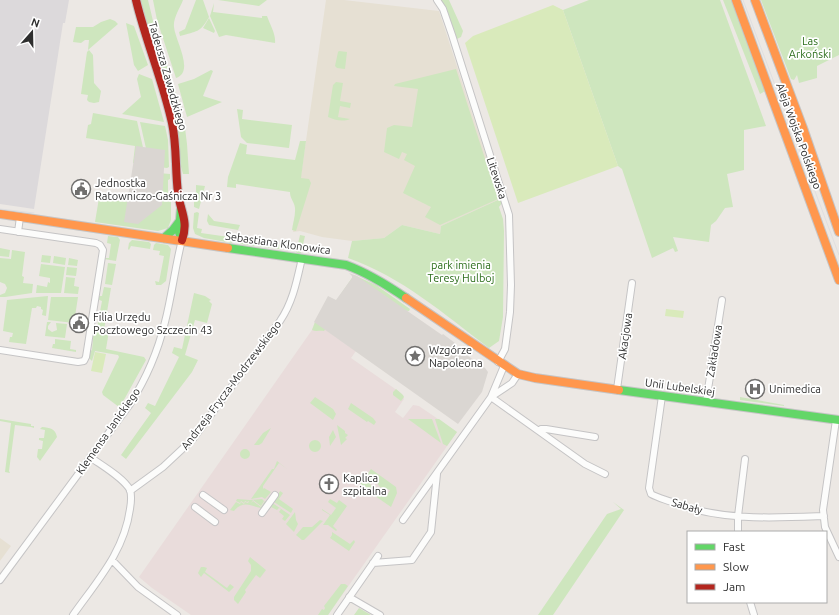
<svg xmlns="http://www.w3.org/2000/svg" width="839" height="615" viewBox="0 0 839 615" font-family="Ubuntu,sans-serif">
	<rect width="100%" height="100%" fill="#ece8e4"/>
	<path fill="#dcd9db" d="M0 0H69L65 23H63L34 209 0 204Z"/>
	<path fill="#e6e0d3" d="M326 0H344L439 11 500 199 441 226 440 234 402 225 384 238 352 241 322 237 300 231 293 232Z
		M0 538 11 546 0 561Z"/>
	<path fill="#e9dcdb" d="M315 322 356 351 351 358 401 393 404 399 395 412 403 418 413 405 419 406 457 432 328 615H191L152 588 139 577 312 330Z"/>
	<path fill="#cee6be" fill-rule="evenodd" d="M140 0H148L154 25 168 69V71L162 73 144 19Z
		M153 0H183C180 8 173 18 174 27 175 40 195 72 176 78L157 20Z
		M196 0H203L209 17C200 33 197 31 180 36L179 32 185 29Z
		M218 0H267L259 6Z
		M441 0H449L463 31 461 37 457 39 448 13Z
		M589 0H720L766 126 744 130V170L727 174 733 207 725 208 716 221 711 225 709 242 673 237 678 251 675 252 673 248 652 258 622 169 618 166 563 10Z
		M723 0H733L767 90 760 94Z
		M761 0H839V55L817 66V78L799 83 797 75 794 80 791 79Z
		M214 3 213 12 262 18V16H267C270 25 276 34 275 43L226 35 219 37 210 16Z
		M209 18 215 31 214 33 203 28Z
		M110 19 115 21 118 24 88 50 89 40H85L81 43 73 42 76 27H93L101 22Z
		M126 23 134 26 148 65 138 71 134 65Z
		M89 50 93 55 94 83 101 91 99 102 94 103 89 102 87 100 88 95 81 94 87 52Z
		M339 51 347 52 345 69 337 68 335 66 338 52Z
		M456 69 498 199 440 225 425 217 431 207 403 193 415 166 404 160 407 154 402 152 399 159 384 152 387 128 394 125 412 127 418 89 394 86 395 84Z
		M211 70 213 71 203 96 222 102 187 117 178 84 194 79Z
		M139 74 152 79 164 122 122 114 141 97 137 79Z
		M336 82 343 83 340 101 351 103 350 108 340 106 338 117 350 119C343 122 334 120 328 117L333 85Z
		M172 85 174 86 185 128 187 144 189 174H183L180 163 167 89 168 86Z
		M237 109 243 110 242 119 292 125 289 148 247 143 241 137Z
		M93 113 137 121 147 165 133 163 135 146 86 138 88 125 91 124Z
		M140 122 165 126 168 140 169 167 167 168 150 166Z
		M300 141H306L301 178 309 179 311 183 296 231 292 230C293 222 297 211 294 204 292 199 290 197 290 192L236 184V188L227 187 228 177 240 143 247 145 246 154 295 160Z
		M158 173 170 174V179L168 180V192H171V220L168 228 158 231 95 222 99 198 128 202Z
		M196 185 205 186 199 209 194 207V193L196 192Z
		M500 199 502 203 499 207 503 219 504 231 503 317 499 341 489 348C444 314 402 277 348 258L352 241 384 238 402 225 440 234 441 226Z
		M197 212 199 213 197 228 202 229 201 233 229 237 230 233 234 238 232 243 204 238 195 234 193 228 194 213Z
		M208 214 214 221 240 225 238 230 209 225 207 221Z
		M300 235 305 236 301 253 298 254 296 252Z
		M108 236 118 237 120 240 116 261 104 259 105 258H109L111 244 107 243Z
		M243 236H245V240L282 245 279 249 240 244V239Z
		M132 240 149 242 151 244 150 249 131 246 129 250 128 249 129 243Z
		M156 243 168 245 171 249 166 281 161 285H156L155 281 159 282 164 256 159 255 160 251 153 250 154 245Z
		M0 248 10 250 9 257 0 256Z
		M12 250 25 252 22 276 24 277 23 283 33 284 32 293 5 297H0V295L5 293 7 288 5 284 0 282V258L11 259Z
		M42 255 51 256 50 263 41 262Z
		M54 256 66 258 65 265 53 263Z
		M69 258 78 260 77 266 68 265Z
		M108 263 116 264 112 285 105 284Z
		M41 264 65 267 61 293H36L37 285 47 287 48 282 50 283V278L39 276Z
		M67 267 77 268 76 276 66 275Z
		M354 275 376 285 410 309 409 311 341 304 336 301Z
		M66 277 75 278 74 286 79 287 78 294 64 293Z
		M104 287 111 288 104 330 109 331 106 349 144 357 146 360 125 398 119 407 103 395 102 392 119 357 118 355 95 351 92 361 89 358V352L92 350 93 339 91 337 92 333H96L102 301 97 299 98 296H102Z
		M194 293 205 296 211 300 209 301 212 304 207 323 195 320 185 355 198 360 192 372 126 459 121 455 151 413 145 408 148 403 155 406 179 357 172 353 174 347 182 349Z
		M48 296 46 316 42 315 43 310 41 309V307L37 306 36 308H32L26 344 9 342 10 337H12L13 333 3 331 7 300Z
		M51 297H78L74 323 48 320Z
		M47 322H51L48 326V329L52 332 57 330 56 323 67 324 65 338 45 336Z
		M315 322 329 324 324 331C320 330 316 332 312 330Z
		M55 339 71 341 70 349 76 350V352L52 348 53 344H55Z
		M396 389 403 395 404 397 401 401 393 395V392Z
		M315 397 333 409 336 414 333 420 310 403Z
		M740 397 784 405V406L740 400Z
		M351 403 373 418 376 422 374 425 368 421 367 422 348 409Z
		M0 419 31 424V426H34V428L31 427 15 425 9 471 10 473 5 472 11 423 0 421Z
		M407 419H432L441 443 408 419Z
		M435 419H439L457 432 447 446 443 444Z
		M337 425 345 431V433L348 435 345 438 347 439 341 445Z
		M42 427C50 428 55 428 57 437L40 461 37 457 38 449H42L43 441 39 440V438H44L45 430 40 429Z
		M271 428 262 443 259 445H254L263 433Z
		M333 430 336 437 330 446 329 437Z
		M309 446a6 6 0 1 1 12 0a6 6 0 1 1-12 0Z
		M240 454a5 5 0 1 1 10 0a5 5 0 1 1-10 0Z
		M277 461 287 469 279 463 263 486V489L264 488 271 492 265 499 262 497 251 499 272 469H274Z
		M371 469 396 487 397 493 391 507 362 487 360 482 361 477 364 479ZM374 479 380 487 390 490 386 497 379 488 370 485Z
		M280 491 283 493 279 499 293 509 291 513 274 502Z
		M237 499 250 500 262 499 264 501 261 506 253 500 251 503 253 501 261 507 265 501 267 502 261 508C251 506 243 500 234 511L230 510 236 502 240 504 241 502 244 504 245 502 248 503 249 501 247 502 245 501 244 503 241 501 240 503 236 501Z
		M330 499 337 503 339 500 347 506 333 526 337 530 336 531 328 525H323L330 515 322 510V509L331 515 336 508 328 502Z
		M271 502 290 515 285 521 282 519 284 516 279 512 281 509 279 508 277 510 271 507 269 510 267 509Z
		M613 502 624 510 553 615H538L607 514 621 509Z
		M295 512 296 520 298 524 294 532 286 524Z
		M320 520 323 521 304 540H302L296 535 303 527H312Z
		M332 532 350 544 354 540 355 542 349 551 330 538 332 535Z
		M250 557 266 570 260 578 256 575 245 590 246 592 238 604 234 600V597L251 571V565L248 561Z
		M201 567H204L207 568 205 572 227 588 230 584 234 587 229 592 204 573 201 577 198 573Z
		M341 584H345L348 586 328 615H318L322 609 324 610 325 608 324 606Z
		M359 608 371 615H354Z"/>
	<path fill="#d9eabb" d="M553 5 563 10 618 166 518 203 465 43 473 36Z
		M666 309 684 311 683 318 665 316Z
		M95 352 106 354 102 373 91 371Z"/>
	<path fill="#dad6d2" d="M136 146 165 150 162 205 138 224 124 222Z
		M349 273 357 276 442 335 443 334 455 343 454 346 485 368 488 372 482 392 458 424 314 322 328 296 336 300 352 278V276Z"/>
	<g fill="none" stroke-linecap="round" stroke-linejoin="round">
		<defs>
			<path id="street" d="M437 0 443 9 452 35 509 215 511 285 510 312 505 349 498 362
				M0 229 96 243 100 245 103 250 86 357 84 361 78 362 0 350
				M18 232 20 217
				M617 389 632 283
				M662 396 649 488 651 494C658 498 667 500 674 503 722 521 773 518 824 516
				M491 397 585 464 605 474
				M491 397 512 383 518 374
				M706 402 722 300
				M836 420 823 510 825 527 839 557
				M539 431 541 429H546L595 437
				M130 491 163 467 193 439 280 321C293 302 297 280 302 258
				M203 495 224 510
				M195 507 215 522
				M262 513 275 495
				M403 520 491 397 504 366
				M738 532V516L745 459
				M112 560 138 587 177 615
				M373 563 412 560 431 532 437 474
				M0 580 130 404C146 379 158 351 165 322 172 295 175 267 182 240
				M349 597 380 615
				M750 602 754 615
				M73 615C97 581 124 552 130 509 131 503 132 496 130 490 124 478 101 465 90 457
				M337 615 378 556"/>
			<path id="fast" d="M181 208 179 232 182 240
				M164 238 173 230 179 222
				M228 248 346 265C368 273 387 285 406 298
				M619 390 839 420"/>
			<path id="slow" d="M736 0 839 280
				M755 0 803 128 839 232
				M0 214 228 248
				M406 298 518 374 535 378 619 390"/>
			<path id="jam" d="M136 0C146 42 163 81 172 123 177 146 175 169 178 193 180 211 189 221 182 240"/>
		</defs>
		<use href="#street" stroke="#c5c4c5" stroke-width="8"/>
		<use href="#fast" stroke="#c5c4c5" stroke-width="10"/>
		<use href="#slow" stroke="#c5c4c5" stroke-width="10"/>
		<use href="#jam" stroke="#c5c4c5" stroke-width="10"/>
		<use href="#street" stroke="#fcfcfb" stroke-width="6"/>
		<use href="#fast" stroke="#63d668" stroke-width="8"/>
		<use href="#slow" stroke="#ff974d" stroke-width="8"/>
		<use href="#jam" stroke="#b3261e" stroke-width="8"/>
		<path stroke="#dfdfe1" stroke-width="1" d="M743 0 839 255
			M0 209 34 213"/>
	</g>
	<defs>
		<symbol id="civic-ring" viewBox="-11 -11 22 22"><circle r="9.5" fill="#fff" stroke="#706f6e" stroke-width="1.5"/><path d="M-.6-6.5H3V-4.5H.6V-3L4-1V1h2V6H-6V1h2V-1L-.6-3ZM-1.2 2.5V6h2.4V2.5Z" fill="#706f6e"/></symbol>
		<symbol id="sight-ring" viewBox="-11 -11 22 22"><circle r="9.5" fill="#fff" stroke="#706f6e" stroke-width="1.5"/><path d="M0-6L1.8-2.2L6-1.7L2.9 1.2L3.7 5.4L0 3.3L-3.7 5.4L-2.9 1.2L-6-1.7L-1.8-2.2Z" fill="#706f6e"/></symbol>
		<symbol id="hospital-ring" viewBox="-11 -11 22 22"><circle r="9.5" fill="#fff" stroke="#706f6e" stroke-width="1.5"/><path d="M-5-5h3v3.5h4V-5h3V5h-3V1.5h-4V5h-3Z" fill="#706f6e"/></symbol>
		<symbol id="church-ring" viewBox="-11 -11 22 22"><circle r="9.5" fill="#fff" stroke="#706f6e" stroke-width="1.5"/><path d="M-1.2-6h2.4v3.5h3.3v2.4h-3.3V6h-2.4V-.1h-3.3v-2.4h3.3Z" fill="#706f6e"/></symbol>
	</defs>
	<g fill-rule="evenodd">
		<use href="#civic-ring" x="70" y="178" width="22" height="22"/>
		<use href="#civic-ring" x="68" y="312" width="22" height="22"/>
		<use href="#sight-ring" x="404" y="345" width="22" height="22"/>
		<use href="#hospital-ring" x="744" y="378" width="22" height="22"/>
		<use href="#church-ring" x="318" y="473" width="22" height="22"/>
	</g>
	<g text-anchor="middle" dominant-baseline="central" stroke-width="3.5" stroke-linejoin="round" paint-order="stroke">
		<g font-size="11" fill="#2c6e1b" stroke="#fff">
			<text x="810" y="41">Las<tspan x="810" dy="13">Arkoński</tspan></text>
			<text x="461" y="265">park imienia<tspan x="461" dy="13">Teresy Hulboj</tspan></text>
		</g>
		<g font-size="11" fill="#2e2e2e" stroke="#fff">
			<text transform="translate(168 76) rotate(74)">Tadeusza Zawadzkiego</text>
			<text transform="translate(799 136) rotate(70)">Aleja Wojska Polskiego</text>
			<text transform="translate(497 178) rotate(72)">Litewska</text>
			<text transform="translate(278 243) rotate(8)">Sebastiana Klonowica</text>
			<text transform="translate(625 336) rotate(-82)">Akacjowa</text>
			<text transform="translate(714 351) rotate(-81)">Zakładowa</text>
			<text transform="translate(231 385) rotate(-53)">Andrzeja Frycza-Modrzewskiego</text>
			<text transform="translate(680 387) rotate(8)">Unii Lubelskiej</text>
			<text transform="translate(108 431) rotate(-55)">Klemensa Janickiego</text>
			<text transform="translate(687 506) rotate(16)">Sabały</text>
		</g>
		<g font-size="11" fill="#2e2e2e" stroke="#fff" text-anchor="start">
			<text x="95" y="183">Jednostka<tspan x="95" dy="13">Ratowniczo-Gaśnicza Nr 3</tspan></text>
			<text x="93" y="317">Filia Urzędu<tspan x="93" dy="13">Pocztowego Szczecin 43</tspan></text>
			<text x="429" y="350">Wzgórze<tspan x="429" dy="13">Napoleona</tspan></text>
			<text x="769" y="389">Unimedica</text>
			<text x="343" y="478">Kaplica<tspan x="343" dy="13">szpitalna</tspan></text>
		</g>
	</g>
	<rect x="687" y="531" width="140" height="72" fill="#ffffff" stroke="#ababab"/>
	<rect x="695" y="544" width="20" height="6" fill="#63d668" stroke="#ababab"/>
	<text x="723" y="551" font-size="12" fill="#2e2e2e">Fast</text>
	<rect x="695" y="564" width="20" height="6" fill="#ff974d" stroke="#ababab"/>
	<text x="723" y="571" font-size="12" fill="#2e2e2e">Slow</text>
	<rect x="695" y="584" width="20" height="6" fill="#b3261e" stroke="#ababab"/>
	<text x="723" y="591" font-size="12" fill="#2e2e2e">Jam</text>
	<g transform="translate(32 32) rotate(20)" stroke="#ffffff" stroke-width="3" paint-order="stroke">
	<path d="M0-3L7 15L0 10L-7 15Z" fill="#2e2e2e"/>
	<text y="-6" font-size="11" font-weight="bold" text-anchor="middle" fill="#2e2e2e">N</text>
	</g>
</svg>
